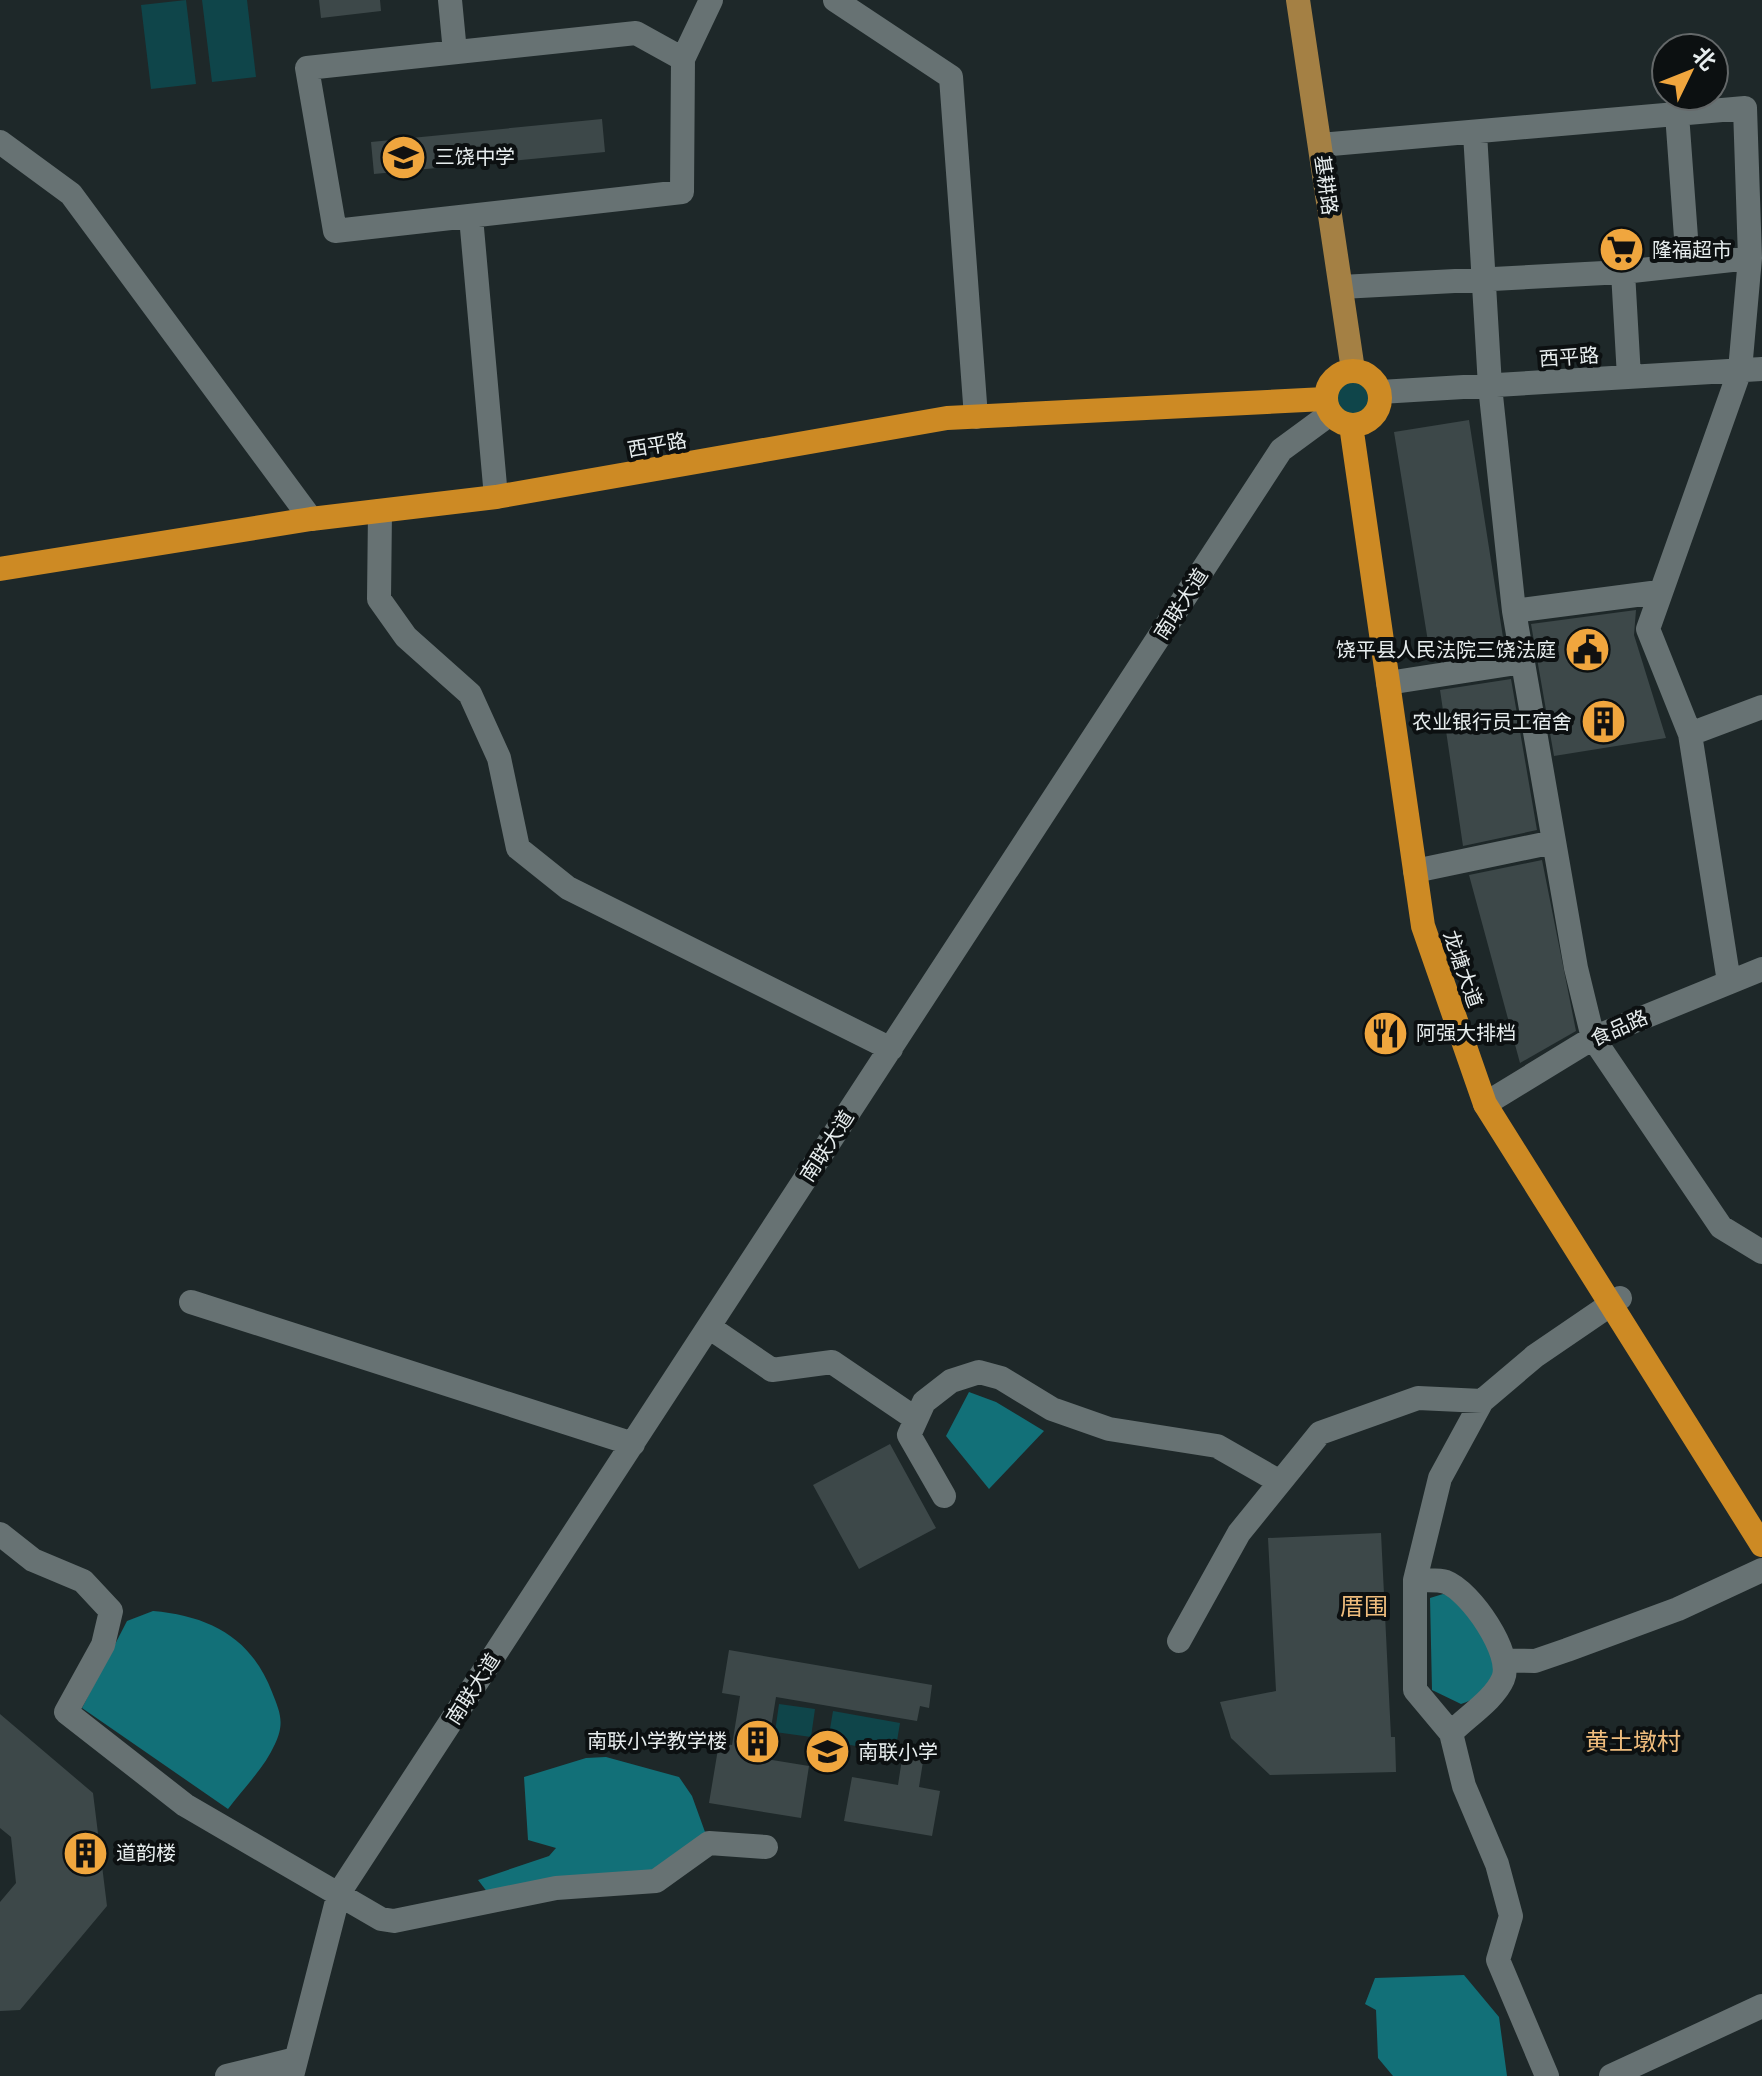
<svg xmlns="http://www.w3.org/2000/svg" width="1762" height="2076" viewBox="0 0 1762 2076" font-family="'DM Sans','Noto Sans SC',sans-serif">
	<rect width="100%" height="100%" fill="#1e2829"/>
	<path fill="#0f454a" d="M186 0 196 84 151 89 141 5Z
		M202 0H247L256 77 212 82Z
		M1333 397a20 20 0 1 1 40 0a20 20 0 1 1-40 0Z
		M779 1704 815 1709 811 1737 775 1732Z
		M833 1711 900 1723 895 1753 828 1741Z"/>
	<path fill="#127078" d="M969 1392 996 1402 1044 1431 989 1489 946 1436Z
		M1443 1594C1449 1596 1456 1597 1460 1602 1472 1615 1500 1659 1494 1677 1489 1691 1474 1700 1461 1704L1432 1690 1430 1598Z
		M153 1611C209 1616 251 1637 272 1692 280 1712 285 1723 275 1744 265 1767 243 1789 228 1809L82 1708 127 1621Z
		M606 1757 679 1777 692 1796 709 1843 654 1881 488 1893 478 1880 549 1856 556 1848 528 1840 524 1777 586 1758Z
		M1464 1975 1499 2017 1507 2076H1393L1378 2058 1376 2010 1365 2004 1375 1978Z"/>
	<path fill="#3d4849" d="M319 0H380L381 11 321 18Z
		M602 119 605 152 374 174 371 142Z
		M1469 420 1505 650 1435 660H1431L1394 432Z
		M1636 610 1634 635 1666 738 1554 756 1531 624Z
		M1511 679 1537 830 1463 846 1440 690Z
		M1542 860 1576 1031 1520 1063 1469 875Z
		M890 1444 936 1528 859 1569 813 1485Z
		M1381 1533 1391 1737H1395L1396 1772 1270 1775 1231 1738 1220 1702 1276 1691 1268 1538Z
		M729 1650 932 1685 929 1708 920 1706 917 1721 776 1697 766 1759 809 1766 801 1818 709 1803 719 1743 732 1745 740 1696 722 1693Z
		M0 1714 93 1793 107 1906 20 2010 0 2011V1902L16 1883 11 1837 0 1828Z
		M904 1746 925 1749 919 1787 940 1791 932 1836 844 1821 852 1777 898 1785Z"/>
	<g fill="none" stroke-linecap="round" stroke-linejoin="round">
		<path stroke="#677273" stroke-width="24" d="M450 0 455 52
			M835 0 951 77 976 417
			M683 59 636 33 307 68 335 231 682 192 683 59 711 0
			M1677 114 1688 265
			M1475 133 1490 386 1514 611 1576 968 1593 1038 1721 1227 1762 1252
			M0 142 71 194 311 519
			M1320 145 1745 108 1750 258 1740 370 1648 629 1690 734 1729 982
			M471 217 496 497
			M1623 272 1629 377
			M1341 287 1623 272 1750 258
			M1380 392 1762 369
			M380 511 379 599 406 637 470 694 499 758 518 848 568 888 891 1049
			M1514 611 1659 592
			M1388 683 1523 662
			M1690 734 1762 707
			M1415 871 1554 842
			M1485 1104 1593 1038 1762 969
			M191 1302 633 1444
			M709 1327 772 1370 832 1362 916 1419
			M944 1496 909 1435 924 1402 951 1381 979 1372 1001 1378 1052 1409 1109 1429 1217 1446 1280 1482
			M0 1534 33 1560 83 1581 111 1611 103 1645 66 1712 185 1805 381 1919 394 1921 556 1888 656 1881 709 1843 766 1847
			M1415 1580C1424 1581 1437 1579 1446 1582 1470 1591 1514 1654 1503 1679 1494 1700 1466 1717 1451 1733
			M1179 1641 1239 1533 1320 1433 1418 1398 1482 1401
			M1505 1660 1535 1661 1567 1650 1678 1609 1762 1570
			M227 2076 296 2059
			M292 2076 339 1893 1281 450 1330 414
			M1547 2076 1498 1960 1511 1916 1497 1864 1464 1786 1451 1733 1415 1690V1580L1440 1478 1482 1401 1535 1356 1620 1298
			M1611 2076 1762 2006"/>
		<path stroke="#a48044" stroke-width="24" d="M1298 0 1353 370"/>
		<path stroke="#cd8a24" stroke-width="24" d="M1326 398a27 27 0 1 1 54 0a27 27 0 1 1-54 0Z
			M1351 425 1423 926 1485 1104 1762 1545
			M0 569 311 519 496 497 947 418 1325 399"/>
	</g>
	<defs>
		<symbol id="school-disc" viewBox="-11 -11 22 22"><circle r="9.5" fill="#f0a63e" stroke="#0c1011"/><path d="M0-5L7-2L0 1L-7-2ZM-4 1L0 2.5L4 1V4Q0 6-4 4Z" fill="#111"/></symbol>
		<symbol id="supermarket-disc" viewBox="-11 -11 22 22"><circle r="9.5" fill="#f0a63e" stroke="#0c1011"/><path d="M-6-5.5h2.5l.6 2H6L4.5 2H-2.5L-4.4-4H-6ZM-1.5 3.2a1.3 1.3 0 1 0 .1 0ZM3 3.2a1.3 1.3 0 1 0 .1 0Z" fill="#111"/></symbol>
		<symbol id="civic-disc" viewBox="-11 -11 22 22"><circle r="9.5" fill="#f0a63e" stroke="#0c1011"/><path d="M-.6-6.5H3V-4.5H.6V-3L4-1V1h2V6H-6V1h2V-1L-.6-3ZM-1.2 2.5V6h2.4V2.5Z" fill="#111"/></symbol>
		<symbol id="building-disc" viewBox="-11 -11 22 22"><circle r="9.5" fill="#f0a63e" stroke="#0c1011"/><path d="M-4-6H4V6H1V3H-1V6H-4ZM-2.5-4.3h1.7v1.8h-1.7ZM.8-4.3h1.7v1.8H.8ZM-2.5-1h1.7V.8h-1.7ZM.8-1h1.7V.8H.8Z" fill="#111"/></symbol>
		<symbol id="restaurant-disc" viewBox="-11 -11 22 22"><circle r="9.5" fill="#f0a63e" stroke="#0c1011"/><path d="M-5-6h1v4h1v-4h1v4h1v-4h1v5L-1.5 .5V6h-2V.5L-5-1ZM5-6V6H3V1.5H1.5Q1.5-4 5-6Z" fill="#111"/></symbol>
	</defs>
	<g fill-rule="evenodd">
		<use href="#school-disc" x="378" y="132" width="51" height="51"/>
		<use href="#supermarket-disc" x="1596" y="224" width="51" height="51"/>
		<use href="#civic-disc" x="1562" y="624" width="51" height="51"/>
		<use href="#building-disc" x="1578" y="696" width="51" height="51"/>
		<use href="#restaurant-disc" x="1360" y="1008" width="51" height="51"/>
		<use href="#building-disc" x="732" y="1716" width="51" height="51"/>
		<use href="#school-disc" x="802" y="1726" width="51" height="51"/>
		<use href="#building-disc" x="60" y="1828" width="51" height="51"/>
	</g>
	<g text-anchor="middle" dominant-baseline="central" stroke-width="8" stroke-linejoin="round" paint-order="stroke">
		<g font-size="20" fill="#e7edee" stroke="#0c1011" text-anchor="start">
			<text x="435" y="157">三饶中学</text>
			<text x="1652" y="250">隆福超市</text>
			<text x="1556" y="650" text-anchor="end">饶平县人民法院三饶法庭</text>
			<text x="1572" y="722" text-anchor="end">农业银行员工宿舍</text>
			<text x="1416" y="1033">阿强大排档</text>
			<text x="727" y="1741" text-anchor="end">南联小学教学楼</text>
			<text x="858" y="1752">南联小学</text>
			<text x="116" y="1853">道韵楼</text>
		</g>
		<g font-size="20" fill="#e7edee" stroke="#0c1011">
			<text transform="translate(1326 185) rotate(82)">基耕路</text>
			<text transform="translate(1569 357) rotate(-4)">西平路</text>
			<text transform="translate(657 445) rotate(-10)">西平路</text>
			<text transform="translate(1181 604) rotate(-57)">南联大道</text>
			<text transform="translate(1463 969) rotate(71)">龙塘大道</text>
			<text transform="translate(1619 1028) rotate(-24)">食品路</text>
			<text transform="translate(827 1146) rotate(-57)">南联大道</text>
			<text transform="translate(473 1689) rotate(-57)">南联大道</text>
		</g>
		<g font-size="24" fill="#f0bd7d" stroke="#0c1011">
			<text x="1364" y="1606">厝围</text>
			<text x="1633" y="1741">黄土墩村</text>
		</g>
	</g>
	<g transform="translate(1690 72) rotate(47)"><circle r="38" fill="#0c1011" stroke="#646869" stroke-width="2"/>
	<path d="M0-6L14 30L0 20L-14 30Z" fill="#f0a63e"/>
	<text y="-12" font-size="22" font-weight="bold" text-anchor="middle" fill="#e7edee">北</text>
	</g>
</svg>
